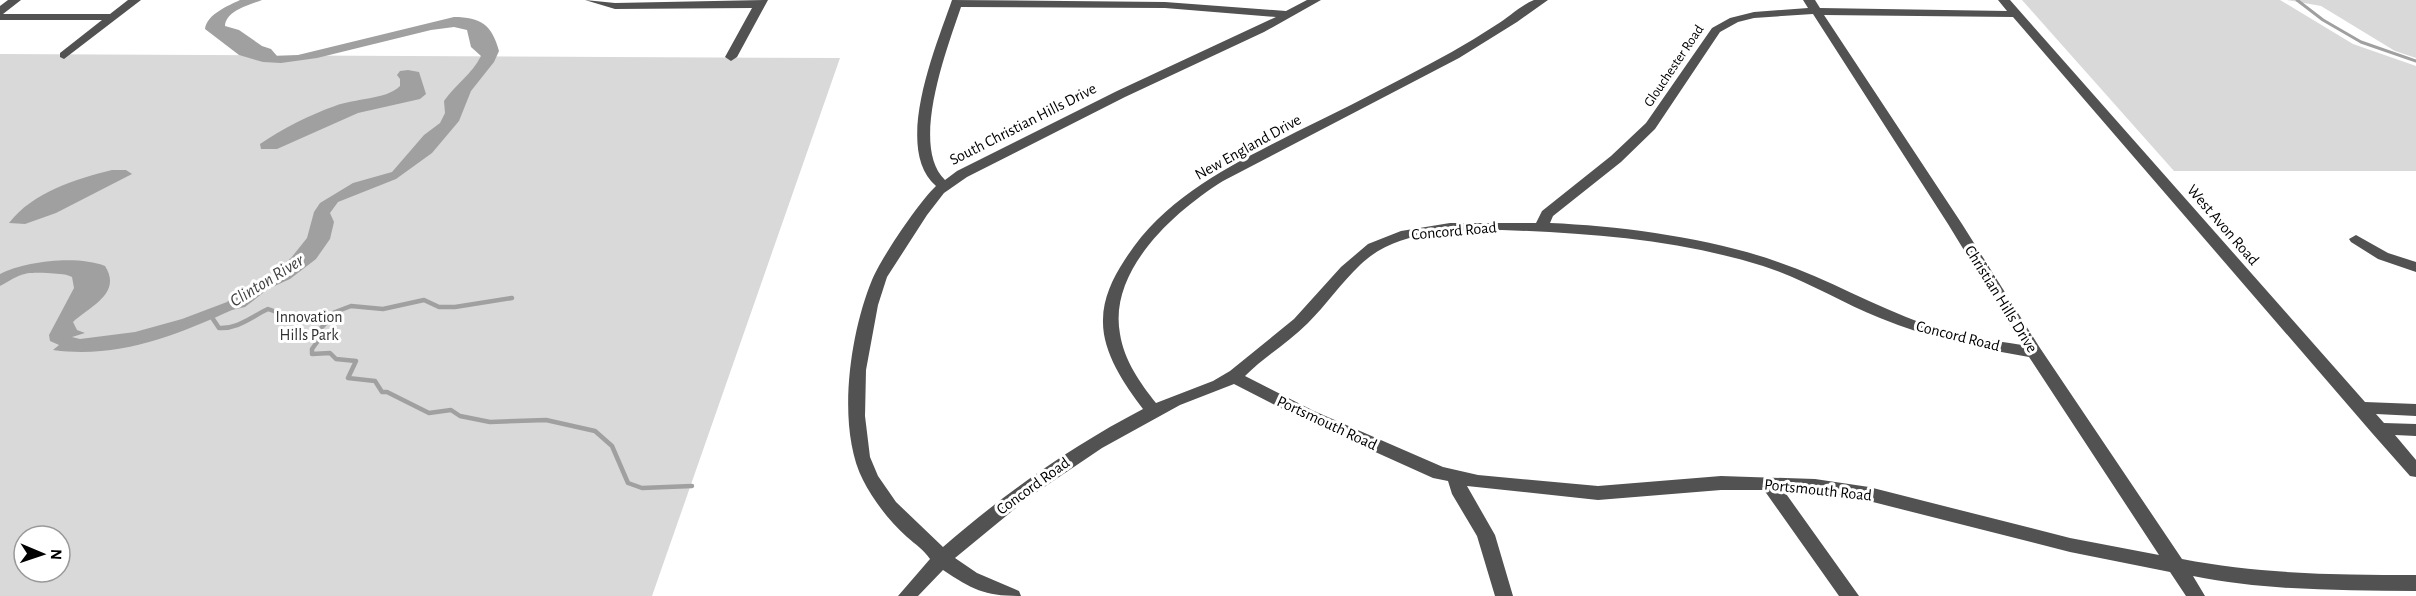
<svg xmlns="http://www.w3.org/2000/svg" width="2416" height="596" viewBox="0 0 2416 596" font-family="'Alegreya Sans',sans-serif">
	<rect width="100%" height="100%" fill="#fff"/>
	<path fill="#d9d9d9" fill-rule="evenodd" d="M2022 0H2280L2353 44 2416 66V171H2174Z
		M2287 0H2416V58L2395 51 2321 6Z
		M0 54 840 58 652 596H0ZM24 536H60V572H24Z"/>
	<path fill="#a0a0a0" d="M240 0H262C249 5 226 10 225 26L239 30 262 46 271 49 277 56 298 55 454 17C481 17 492 25 499 51L494 62 471 91 459 121 432 153 396 179 338 202 330 213 334 222 330 239 316 259 290 279 268 289 245 307 232 310C175 336 117 359 53 350L59 345 50 341 49 335 74 288 72 277C64 273 56 274 47 273 22 272 22 274 0 286V274C25 261 78 255 105 266 123 294 88 307 73 322L77 330 85 333 72 337 80 339 135 332 182 319 227 302 236 293 269 277 291 258 307 238 314 212 320 203 353 183 392 172 424 135 440 123 445 113 444 101C455 85 472 74 481 56L471 47 467 30 454 27 431 30 317 58 281 63 263 62 239 55 205 29C207 14 228 6 240 0Z
		M408 70 419 72 426 94 420 99 358 113 277 149H261L260 144C282 129 309 115 335 106 355 98 386 100 400 86V79L397 75 400 71Z
		M112 170H126L132 174 56 213 25 224 9 223C33 192 76 179 112 170Z"/>
	<g fill="none" stroke-linecap="round" stroke-linejoin="round">
		<path stroke="#a0a0a0" stroke-width="3" d="M2297 0 2323 20 2361 42 2416 61"/>
		<path stroke="#a0a0a0" stroke-width="4.5" d="M320 315 326 319V323L318 331 320 338 312 349V354L330 353 336 359 356 361 348 378 375 381 382 392H387L429 413 451 410 460 416 490 422 546 420 595 431 612 446 628 483 642 488 692 486
			M213 319 219 328C238 329 251 317 268 309L299 320 330 314 351 306 383 309 424 300 439 307H455L512 298"/>
		<path fill="#525252" fill-rule="evenodd" d="M8 0H21L3 14H110L128 0H141L64 59 60 57V53L102 20H0V6Z
			M585 0 615 3 768 0 737 57 731 61 725 57 752 8 615 9Z
			M952 0 1165 2 1286 11 1307 0H1321L1264 32 1125 97 967 177 944 193 927 215 887 277 878 305 866 370 865 416 870 457 878 476 896 502 943 547C1004 494 1070 447 1143 409 1124 384 1102 352 1103 320 1103 298 1113 278 1124 261 1165 196 1230 166 1296 132 1333 114 1369 96 1405 77 1436 61 1467 44 1496 25 1508 18 1521 5 1534 0 1538 0 1544 0 1548 0L1517 22 1459 58 1223 181C1175 211 1108 270 1120 334 1124 360 1140 383 1156 403L1213 381 1230 371 1294 319 1341 267 1368 244 1401 231 1450 223H1536L1542 211 1611 156 1646 123 1712 28 1730 18 1754 12 1808 8 1803 0H1815L1820 8 2007 11 1998 0H2010L2365 402 2416 404V416L2376 414 2384 423 2416 424V436L2395 435 2416 460V477L2410 476 2372 433 2013 17 1824 15 1962 224 2040 348 2182 559C2259 574 2337 575 2416 575V591C2342 590 2266 591 2193 576L2205 596H2186L2170 572 2070 552 1869 501 1784 491 1859 596H1839L1764 490H1721L1598 500 1467 486 1495 535 1513 596H1495L1477 536 1452 494 1448 481 1433 478 1302 419 1234 384 1180 405 1102 448 1028 498 955 558 977 573 1019 591 1021 596C985 596 973 590 943 570L918 596H898L930 559C923 549 916 545 907 537 890 522 873 500 863 480 836 427 850 333 872 280 881 258 919 202 936 186 892 148 937 44 952 0ZM961 7 1165 8 1276 17 1117 91 957 171 945 180C909 146 948 46 961 7ZM1813 14 1948 224 2022 345C1989 340 1956 335 1924 324 1874 306 1828 279 1778 262 1711 238 1621 226 1550 223L1553 216 1621 162 1655 129 1720 32 1738 22 1754 18ZM1502 230C1589 233 1680 240 1763 266 1804 279 1840 302 1880 318 1928 338 1977 348 2029 357L2159 555 2070 538 1869 487 1815 479 1721 476 1598 486 1478 475 1443 467 1314 411 1245 376C1264 357 1288 343 1308 323 1326 305 1341 283 1360 265 1397 229 1454 231 1502 230Z
			M2356 235 2388 253 2416 262V272L2378 259 2351 242 2349 239Z"/>
	</g>
	<g text-anchor="middle" dominant-baseline="central" stroke-width="6" stroke-linejoin="round" paint-order="stroke">
		<g font-size="14" fill="#000" stroke="#fff">
			<text transform="translate(1674 66) rotate(-56)">Glouchester Road</text>
		</g>
		<g font-size="16" fill="#000" stroke="#fff">
			<text transform="translate(1023 124) rotate(-27)">South Christian Hills Drive</text>
			<text transform="translate(1248 147) rotate(-29)">New England Drive</text>
			<text transform="translate(2223 225) rotate(49)">West Avon Road</text>
			<text transform="translate(1454 231) rotate(-5)">Concord Road</text>
			<text transform="translate(2001 299) rotate(58)">Christian Hills Drive</text>
			<text transform="translate(1958 336) rotate(14)">Concord Road</text>
			<text transform="translate(1327 423) rotate(25)">Portsmouth Road</text>
			<text transform="translate(1033 486) rotate(-36)">Concord Road</text>
			<text transform="translate(1818 490) rotate(6)">Portsmouth Road</text>
		</g>
		<g font-size="16" fill="#303030" stroke="#fff">
			<text x="309" y="317">Innovation<tspan x="309" dy="18">Hills Park</tspan></text>
		</g>
		<g font-size="18" font-style="italic" fill="#414141" stroke="#fff">
			<text transform="translate(267 281) rotate(-32)">Clinton River</text>
		</g>
	</g>
	<g transform="translate(42 554) rotate(92)"><circle r="28" fill="#ffffff" stroke="#999999" stroke-width="1.5"/>
	<path d="M0-4.5L10 22L0 15L-10 22Z" fill="#000000"/>
	<text y="-9" font-size="16" font-weight="bold" text-anchor="middle" fill="#000000">N</text>
	</g>
</svg>
